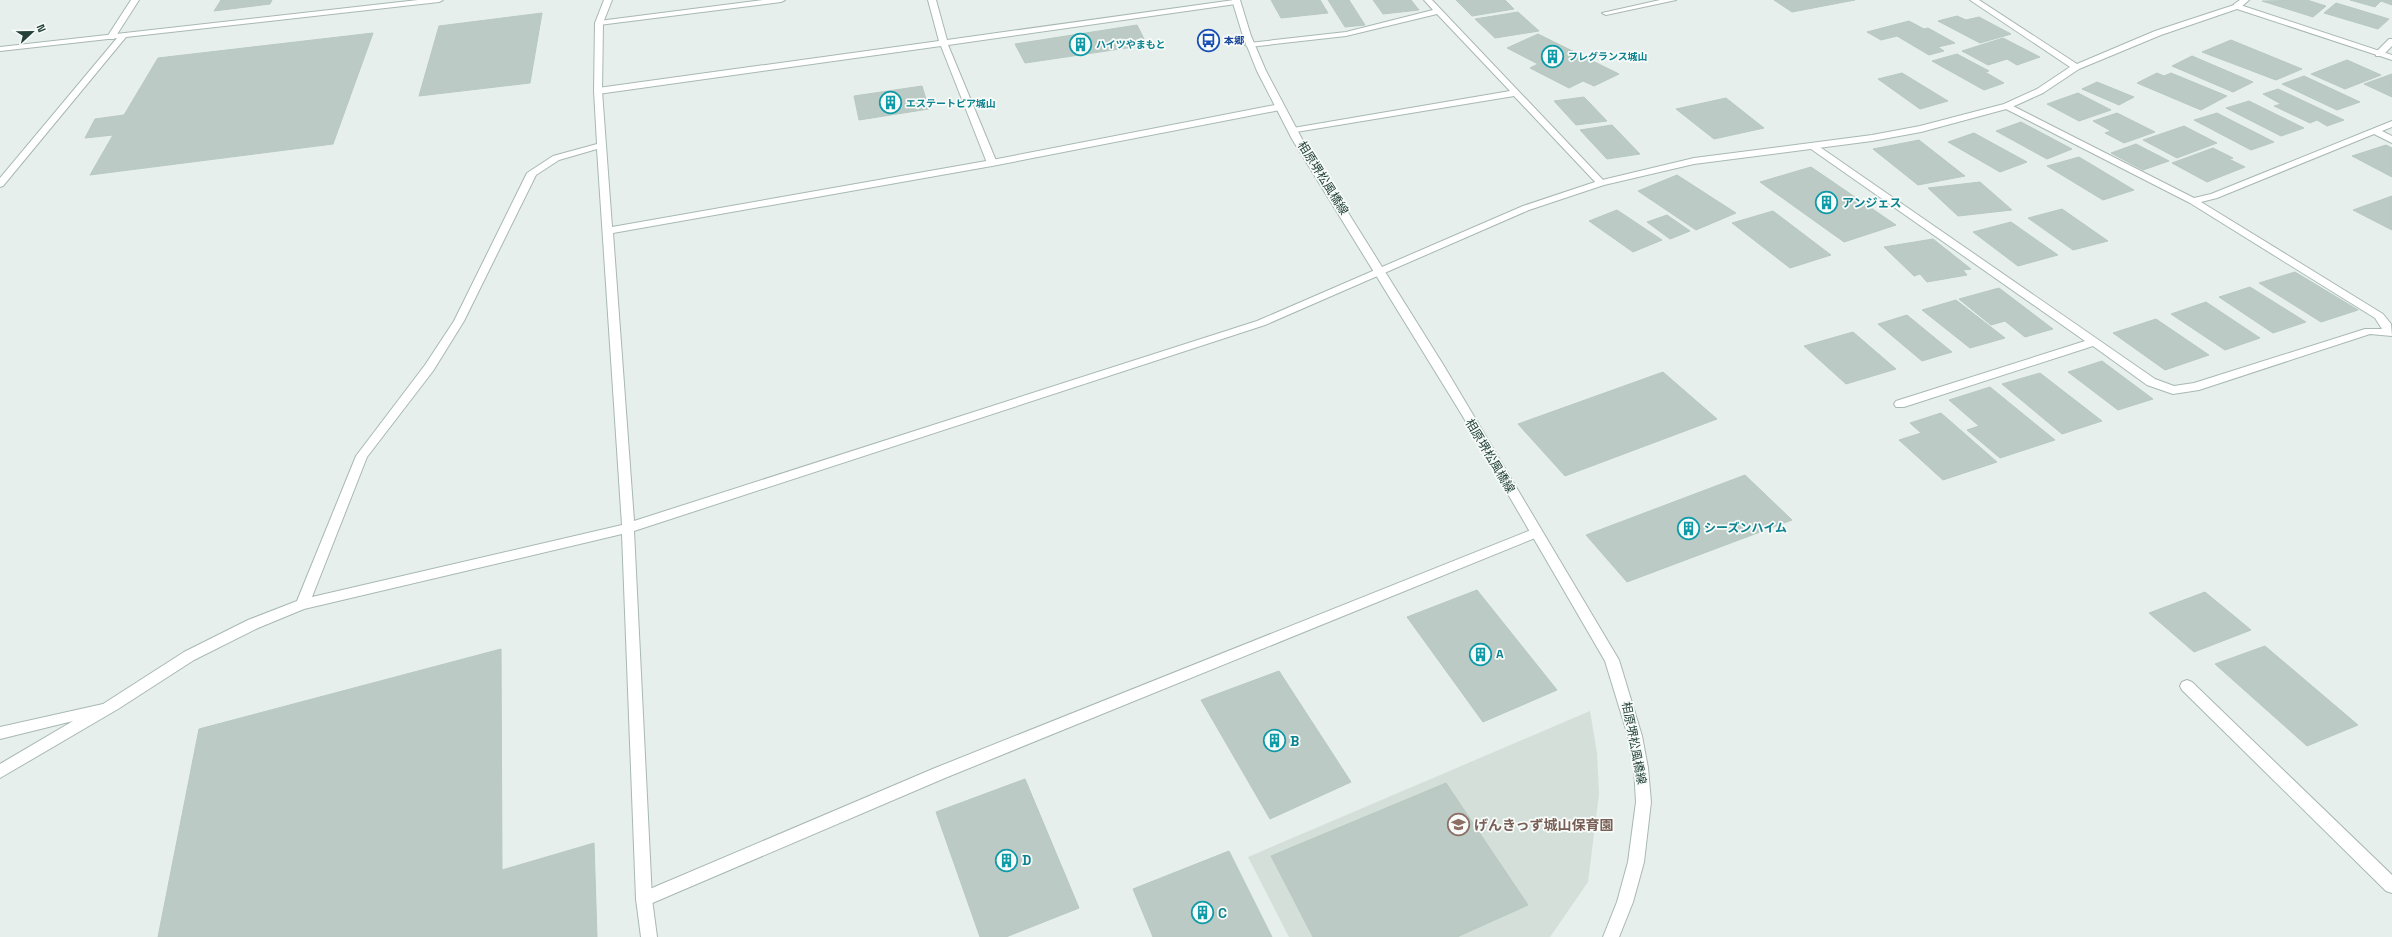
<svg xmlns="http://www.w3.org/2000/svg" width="2392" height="937" viewBox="0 0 2392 937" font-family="'Space Grotesk','Noto Sans JP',sans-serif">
	<rect width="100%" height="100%" fill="#e6efeb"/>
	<path fill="#d4dfda" d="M1590 711 1597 753 1599 794 1588 882 1550 937H1289L1248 857Z"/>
	<path fill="#bbcac4" stroke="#b8c9c2" d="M221 0H272L270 4 214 11Z
		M1271 0H1320L1328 13 1281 18Z
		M1328 0H1349L1365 25 1345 27Z
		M1373 0H1411L1419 10 1383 14Z
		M1456 0H1505L1514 9 1472 16Z
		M1774 0H1855L1792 12Z
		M2307 0 2326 6 2313 17 2262 1Z
		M2350 0H2392V5L2381 1 2375 7Z
		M2336 3 2389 19 2378 29 2324 13Z
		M1518 12 1539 31 1495 38 1475 19Z
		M542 13 530 83 419 96 439 26Z
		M1957 16 1966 20 1979 17 2011 34 1980 43 1938 21Z
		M1909 21 1924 29 1928 28 1955 43 1938 47 1944 51 1929 55 1897 36 1881 40 1867 32Z
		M1137 25 1147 45 1025 63 1015 44Z
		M373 33 333 144 90 175 113 135 85 138 95 119 124 115 158 58Z
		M1538 34 1619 74 1594 86 1583 81 1569 88 1530 68 1538 64 1507 48Z
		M2003 38 2040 57 2017 65 2007 59 1988 65 1962 51Z
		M2231 40 2302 69 2276 80 2202 52Z
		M1957 54 1989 71 1985 72 2004 83 1984 90 1932 61Z
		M2192 56 2253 82 2233 92 2172 66Z
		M2347 60 2381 75 2345 89 2311 74Z
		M1902 73 1948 101 1920 109 1878 79Z
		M2157 73 2164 76 2171 73 2227 96 2201 110 2137 83Z
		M2392 74V97L2364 84Z
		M2304 76 2360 102 2337 110 2282 84Z
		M2097 82 2134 97 2119 105 2082 89Z
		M922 86 929 109 859 120 854 96Z
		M2278 89 2344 120 2327 126 2317 120 2310 123 2274 106 2281 104 2263 94Z
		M2078 93 2111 110 2079 121 2047 104Z
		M1584 97 1607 121 1576 125 1554 101Z
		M1726 98 1764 128 1714 139 1676 109Z
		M2249 101 2304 128 2281 136 2226 108Z
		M2117 113 2155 132 2124 143 2105 133 2111 131 2093 121Z
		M2217 113 2274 142 2251 150 2194 120Z
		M2021 122 2072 149 2047 159 1996 131Z
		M1612 125 1640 154 1607 159 1580 130Z
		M2184 126 2217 143 2177 158 2143 140Z
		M1974 133 2027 162 2000 172 1948 142Z
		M1919 140 1965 176 1918 185 1873 149Z
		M2136 144 2169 161 2143 170 2111 153Z
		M2386 145 2392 148V177L2352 156Z
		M2213 148 2233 158 2229 159 2245 167 2207 182 2172 163Z
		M2079 157 2134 190 2103 200 2047 166Z
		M1811 167 1896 225 1844 242 1760 182Z
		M1677 175 1736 213 1696 230 1638 191Z
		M1980 182 2012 210 1958 216 1928 188Z
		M2392 196V230L2353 210Z
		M2062 209 2108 241 2073 250 2028 218Z
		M1617 210 1662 240 1633 252 1589 221Z
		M1773 211 1831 255 1790 268 1732 223Z
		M1667 215 1690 231 1670 239 1647 222Z
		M2011 222 2058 255 2018 266 1973 232Z
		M1933 239 1971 269 1963 270 1967 275 1927 282 1920 274 1914 276 1884 247Z
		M2295 272 2358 310 2321 322 2259 283Z
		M2250 287 2306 322 2273 333 2219 297Z
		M1999 288 2053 329 2025 337 2005 321 1991 325 1959 299Z
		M1956 300 2005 338 1970 348 1922 310Z
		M2206 302 2260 338 2225 350 2171 314Z
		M1907 315 1952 352 1922 361 1878 324Z
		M2156 319 2209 355 2165 370 2113 333Z
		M1853 332 1896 369 1846 384 1804 346Z
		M2102 361 2153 399 2118 410 2068 372Z
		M1663 372 1717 419 1565 476 1518 424Z
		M2040 373 2102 421 2062 434 2002 384Z
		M1990 387 2055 440 2000 458 1967 430 1979 426 1949 400Z
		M1941 413 1997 462 1943 480 1899 440 1921 433 1910 423Z
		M1745 475 1792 520 1627 582 1586 535Z
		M1477 590 1557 690 1483 722 1407 617Z
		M2205 592 2251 630 2194 652 2149 613Z
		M2265 646 2358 725 2307 746 2215 664Z
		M501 649 502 870 594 843 597 937H158L199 729Z
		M1279 671 1351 782 1270 819 1201 700Z
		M1025 779 1079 908 1006 937H980L936 812Z
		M1446 783 1528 905 1457 937H1313L1271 856Z
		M1229 851 1272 937H1153L1133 889Z"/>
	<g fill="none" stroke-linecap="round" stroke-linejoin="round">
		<defs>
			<path id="service" d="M131 0H139L114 39H108L107 37Z
				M763 0H785L781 2 599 25 595 23 599 21Z
				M928 0H936L947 40 1234 0 1240 2 1236 4 948 45 997 163 992 166 987 163 941 46 598 94 594 91 598 88 939 41Z
				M1424 0H1432L1604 181V185H1598L1514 96 1290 133V129L1293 128 1510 91 1437 14 1346 36 1249 47 1245 45 1249 43 1346 32 1433 10Z
				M1660 0H1676L1606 15 1602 13Z
				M2240 0H2249L2240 8H2234V4Z
				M2389 39H2392V46L2382 56H2376V52Z
				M2007 103 2194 198 2211 194 2392 121V127L2382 131 2392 136V143L2374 134 2217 198 2201 202 2383 314 2391 324 2392 336 2370 334 2199 390 2173 394 2147 385 2093 346 1904 407H1896L1894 404 1896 401 2085 341 1811 149V145H1817L2155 379 2174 386 2194 383 2365 329H2382L2375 318 2190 203 2004 108 2003 106Z
				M1536 528 1540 530 1542 533 1540 536 945 778 650 904 644 906 638 904 636 899 638 894 935 768Z
				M2187 680 2192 682 2392 875V893L2386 891 2182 690 2180 686 2182 682Z"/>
			<path id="minor" d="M418 0H443L439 2 126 37 3 186 0 187V178L117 38 0 51V47Z
				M604 0H612L603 23 602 91 612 227 992 160 1280 104 1284 107 1280 110 992 166 613 233 634 521 1257 321 1523 206 1598 181 1694 158 1872 135 1920 126 2004 104 2037 89 2070 67 1970 0H1979L2077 64 2155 31 2237 4 2392 55V60L2237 9 2161 35 2079 69 2043 93 2010 108 1921 132 1872 141 1694 164 1604 185 1529 210 1265 325 634 531 652 899 657 937H641L636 899 622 534 304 609 258 628 194 660 118 709 0 778V764L73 721 0 739V727L103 704 184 652 248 620 297 601 356 456 425 365 454 321 527 173 553 156 597 144 594 91 595 23ZM597 149 622 525 312 597 367 457 433 371 464 321 536 175 559 160Z"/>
			<path id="tertiary" d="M1232 0H1240L1251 36 1266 71 1302 139 1444 366 1619 660 1642 736 1648 768 1651 802 1644 862 1633 902 1619 937H1603L1617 902 1628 862 1636 802 1634 768 1628 736 1605 661 1462 415 1292 139 1257 71 1243 36Z"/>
		</defs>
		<use href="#service" stroke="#a8b8b2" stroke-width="2"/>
		<use href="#minor" stroke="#a8b8b2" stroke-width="2"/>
		<use href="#tertiary" stroke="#a8b8b2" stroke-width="2"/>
		<use href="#service" fill="#fff" fill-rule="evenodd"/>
		<use href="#minor" fill="#fff" fill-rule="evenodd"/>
		<use href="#tertiary" fill="#fff" fill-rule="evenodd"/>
	</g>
	<defs>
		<symbol id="bus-ring" viewBox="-11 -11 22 22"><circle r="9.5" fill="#f7fbf9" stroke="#1a4fb4" stroke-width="1.5"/><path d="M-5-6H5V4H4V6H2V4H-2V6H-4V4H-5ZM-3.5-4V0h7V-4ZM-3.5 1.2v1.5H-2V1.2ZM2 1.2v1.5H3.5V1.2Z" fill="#1a4fb4"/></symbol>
		<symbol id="building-ring" viewBox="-11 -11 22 22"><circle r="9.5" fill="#f7fbf9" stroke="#0f9aa8" stroke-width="1.5"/><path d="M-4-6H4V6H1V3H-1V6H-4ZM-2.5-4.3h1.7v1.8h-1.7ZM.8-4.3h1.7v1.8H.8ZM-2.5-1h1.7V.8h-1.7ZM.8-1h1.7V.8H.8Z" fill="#0f9aa8"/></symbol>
		<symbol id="school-ring" viewBox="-11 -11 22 22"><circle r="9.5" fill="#f7fbf9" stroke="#8d6e63" stroke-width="1.5"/><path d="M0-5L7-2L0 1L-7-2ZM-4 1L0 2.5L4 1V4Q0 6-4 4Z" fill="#8d6e63"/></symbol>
	</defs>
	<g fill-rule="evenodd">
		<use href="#bus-ring" x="1196" y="28" width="25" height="25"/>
		<use href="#building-ring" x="1068" y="32" width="25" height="25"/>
		<use href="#building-ring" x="1540" y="44" width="25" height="25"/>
		<use href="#building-ring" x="878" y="90" width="25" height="25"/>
		<use href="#building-ring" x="1814" y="190" width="25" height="25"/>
		<use href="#building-ring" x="1676" y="516" width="25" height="25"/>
		<use href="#building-ring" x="1468" y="642" width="25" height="25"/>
		<use href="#building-ring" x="1262" y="728" width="25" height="25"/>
		<use href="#school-ring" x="1446" y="812" width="25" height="25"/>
		<use href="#building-ring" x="994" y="848" width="25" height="25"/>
		<use href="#building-ring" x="1190" y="900" width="25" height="25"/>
	</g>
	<g text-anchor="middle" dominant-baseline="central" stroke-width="3.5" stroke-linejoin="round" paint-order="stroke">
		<g font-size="10" font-weight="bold" fill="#164399" stroke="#f7fbf9" text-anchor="start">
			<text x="1224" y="40">本郷</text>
		</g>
		<g font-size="10" font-weight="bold" fill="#0d838f" stroke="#f7fbf9" text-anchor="start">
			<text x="1096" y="44">ハイツやまもと</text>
			<text x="1568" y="56">フレグランス城山</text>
			<text x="906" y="103">エステートピア城山</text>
		</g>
		<g font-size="12" fill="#24423a" stroke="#f7fbf9">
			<text transform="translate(1323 178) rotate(58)">相原堺松風橋線</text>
			<text transform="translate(1490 456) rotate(59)">相原堺松風橋線</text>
			<text transform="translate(1634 743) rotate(79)">相原堺松風橋線</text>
		</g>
		<g font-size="12" font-weight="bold" fill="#0d838f" stroke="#f7fbf9" text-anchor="start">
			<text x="1842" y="203">アンジェス</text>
			<text x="1704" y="528">シーズンハイム</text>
			<text x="1496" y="654">A</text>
		</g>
		<g font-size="14" font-weight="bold" fill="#0d838f" stroke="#f7fbf9" text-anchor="start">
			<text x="1290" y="741">B</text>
			<text x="1022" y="860">D</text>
			<text x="1218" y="913">C</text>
		</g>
		<g font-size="14" font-weight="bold" fill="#785e54" stroke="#f7fbf9" text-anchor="start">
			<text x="1474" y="825">げんきっず城山保育園</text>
		</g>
	</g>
	<g transform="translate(32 32) rotate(68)" stroke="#f7fbf9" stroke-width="3" paint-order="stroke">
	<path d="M0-3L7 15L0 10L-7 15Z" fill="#24423a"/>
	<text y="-6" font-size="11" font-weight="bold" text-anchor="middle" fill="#24423a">N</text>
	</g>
</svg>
